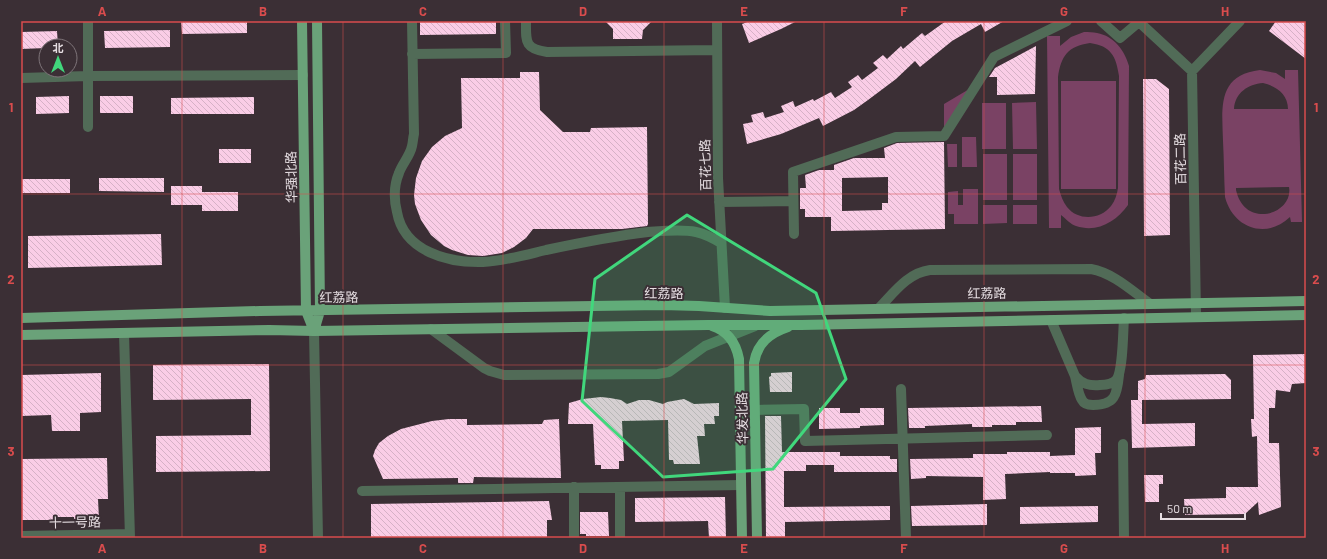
<svg xmlns="http://www.w3.org/2000/svg" width="1327" height="559" viewBox="0 0 1327 559" font-family="Barlow,'Noto Sans SC',sans-serif">
	<defs>
		<pattern id="building-back-hatch" width="6" height="6" patternUnits="userSpaceOnUse"><rect width="6" height="6" fill="#facde6"/><path d="M-1 5l2 2M0 0l6 6M5-1l2 2" fill="none" stroke="#d6b1c6"/></pattern>
	</defs>
	<rect width="100%" height="100%" fill="#3b2f35"/>
	<path fill="#7a4264" fill-rule="evenodd" d="M1084 32C1089 32 1093 32 1097 33 1114 36 1125 51 1129 66L1128 205C1116 222 1097 233 1076 226 1071 225 1065 218 1061 215V228H1049L1047 36H1060V46L1071 37ZM1090 43C1111 46 1116 56 1119 76L1118 188C1117 194 1115 201 1111 206 1100 220 1078 221 1067 207 1063 202 1061 196 1059 189L1058 77C1061 56 1068 46 1090 43Z
		M1260 70 1276 73 1285 79V70H1298L1302 222H1291L1290 217C1266 240 1233 228 1225 197 1224 178 1224 160 1223 141 1222 108 1217 75 1260 70ZM1263 83C1276 86 1288 94 1288 109H1234C1235 93 1248 84 1263 83ZM1289 187C1294 214 1245 230 1236 190V188Z
		M1061 81H1116V189H1061Z
		M971 88 944 128V104Z
		M1036 102 1037 149H1013L1012 103Z
		M982 103H1006V149H982Z
		M962 137H976L977 167H962Z
		M947 144H957V167H948Z
		M983 154H1007V200H983Z
		M1013 154H1037V200H1013Z
		M963 189H978V224H954V214H948V192L958 191V205H963Z
		M983 205H1007V223L983 224Z
		M1013 205H1037V224H1013Z"/>
	<path fill="url(#building-back-hatch)" fill-rule="evenodd" d="M181 21H247V33L182 34Z
		M420 21H496V34L420 35Z
		M605 21H652L643 30 642 39H613V29Z
		M750 21H797L781 29 749 43 742 24Z
		M946 21H1004L985 32 981 24 952 41 920 67 915 61 896 79 868 100 854 110 823 126 819 118 781 134 747 144 743 124 753 122 751 115 763 112 765 118 784 112 781 106 793 101 795 107 813 99 814 101 831 92 835 98 852 87 848 82 858 75 862 80 878 68 873 63 883 55 887 59 901 46 903 49 922 33 925 36Z
		M1276 21H1306V59L1269 31Z
		M170 30V47L105 48 104 31Z
		M57 31 58 46H46V48L21 49V32Z
		M1036 46 1035 94 997 95V77H989L995 68Z
		M520 72H539L540 110 563 132H590L591 128 647 127 648 224 647 226 622 229H533L526 238 514 247 502 253 483 256 468 255 452 250 444 246 431 235 421 220 415 204 414 195 416 178 422 161 432 147 445 136 462 128 461 78H520Z
		M1143 79H1156L1169 89 1170 235 1144 236Z
		M69 96V113L36 114V97Z
		M100 96H133V113H100Z
		M254 97V114H171V98Z
		M944 142 945 229 831 231V217H805V209H800V188H806L805 175 819 170H834V165L854 158H885L884 148 897 143ZM888 177V203H882V210L842 211V178Z
		M219 149H251V163H219Z
		M99 178H164V192L99 191Z
		M21 179H70V193H21Z
		M171 186H202V192H238V211H202V205H171Z
		M161 234 162 265 28 268V236Z
		M1306 354V383L1292 384 1290 392 1276 390 1275 408H1269V443H1279L1281 507 1259 515 1258 502 1245 514 1185 515 1184 499 1226 498V487H1258L1257 436 1252 437 1251 419H1254L1253 355Z
		M269 364 270 471 156 472V436L251 435V399L153 400V365Z
		M792 372V392H770L769 377 771 376V373Z
		M101 373V412L80 413V431H52L51 415 21 416V375Z
		M1225 374 1231 380V399L1142 400V424L1195 423V446L1132 448 1131 400H1138V381L1145 379 1146 375Z
		M601 397 610 398 621 400 627 404 639 400H649L663 404 667 402 684 399 694 404 719 403V416H714L715 424H704L705 436H697L700 464H674L673 460H669L668 420 622 421 624 461H619V469H601V465H595L593 424H568L569 403 583 399Z
		M1041 406 1042 422H1016V425H992V427H972V424L925 426V428H909L908 408Z
		M819 408H840V413H860V408H884V425L860 426V428L819 429Z
		M765 416H781L782 452H840V456H890V459H897V472H834V465H806V471H784V507L890 506V520L785 522V538H766Z
		M449 419H467V425L542 424 544 420 559 419 561 478 474 477 473 483H458V478L383 479 373 456 375 450 379 443 388 436 401 429 432 421Z
		M1101 427V453H1095L1096 475 1075 476V473H1050V472L1005 474 1006 499 983 500V477L926 476V478L911 479 910 459 973 458V454H1007V452H1050V456L1075 455V428Z
		M107 458 108 499H98L99 519H74V517H57L56 520H21V459Z
		M1144 475H1163V484H1159V502H1145Z
		M725 497 726 538H709L708 521 635 522V498Z
		M549 501 552 520H547V538H371V504Z
		M987 504V525L912 526 911 506Z
		M1098 506V522L1020 524V507Z
		M580 512H608L609 536H586V534H580Z"/>
	<g fill="none" stroke-linecap="round" stroke-linejoin="round">
		<path stroke="#516b57" stroke-width="10" d="M88 21V127
			M412 21 414 134C413 138 413 142 412 146 410 156 402 164 399 173 394 185 394 200 397 212 404 252 449 263 483 262 504 261 525 255 546 250 579 243 614 236 648 232 663 231 681 229 696 232 705 234 713 238 721 243
			M526 21C526 41 524 49 547 52L717 50
			M717 21 718 178 725 308
			M1101 21 1120 38 1139 22
			M1138 21 1192 71
			M412 54 506 53 505 21
			M21 78 88 76 303 75
			M719 202 793 201
			M794 234 793 172 896 137 944 136 994 57 1067 21
			M878 309C893 294 907 273 930 270L1091 269C1113 273 1131 290 1149 303
			M1196 316 1192 71 1240 21
			M1051 320 1075 376C1082 384 1089 386 1100 385 1105 385 1113 384 1117 379 1123 369 1123 332 1124 318
			M431 329 484 368 490 371 504 375 658 374 669 372 705 346 755 326
			M314 331 318 538
			M124 333 130 538
			M1075 376C1077 384 1078 394 1082 400 1084 404 1089 405 1093 405 1115 405 1117 395 1119 375
			M901 389 906 538
			M755 410 804 409 805 441 1047 435
			M1123 444 1124 538
			M620 487V538
			M362 491 741 485
			M21 536 130 534
			M574 538V487"/>
		<path stroke="#6aa279" stroke-width="10" d="M302 21 306 311 314 331
			M21 318 260 311 662 305 699 306 770 311 1306 301
			M712 326C728 331 736 343 739 359L742 538
			M314 331 320 311 317 21
			M21 335 269 330 314 331 708 325H801L1306 315
			M757 538 754 363C757 343 770 333 788 327"/>
	</g>
	<path fill="#41d77c" fill-opacity="0.2" stroke="#41d77c" stroke-width="3" stroke-linejoin="round" d="M687 215 816 293 846 379 773 469 663 477 582 401 595 279Z"/>
	<path fill="none" stroke="#d94c4d" stroke-width="1" stroke-opacity="0.55" d="M182 21V538M343 21V538M503 21V538M664 21V538M824 21V538M984 21V538M1145 21V538M21 194H1306M21 365H1306"/>
	<g text-anchor="middle" dominant-baseline="central" stroke-width="4" stroke-linejoin="round" paint-order="stroke">
		<g font-size="13" fill="#e6dee2" stroke="#3b2f35">
			<text transform="translate(1180 159) rotate(-91)">百花二路</text>
			<text transform="translate(705 165) rotate(-91)">百花七路</text>
			<text transform="translate(291 177) rotate(-91)">华强北路</text>
			<text x="664" y="293">红荔路</text>
			<text transform="translate(987 293) rotate(-1)">红荔路</text>
			<text transform="translate(339 297) rotate(-1)">红荔路</text>
			<text transform="translate(742 418) rotate(-91)">华发北路</text>
			<text transform="translate(75 522) rotate(-1)">十一号路</text>
		</g>
	</g>
	<rect width="1327" height="559" fill="none" stroke="#3b2f35" stroke-width="44"/>
	<g transform="translate(58 58)"><circle r="19" fill="#3b2f35" stroke="#7f757a"/>
	<path d="M0-3L7 15L0 10L-7 15Z" fill="#41d77c"/>
	<text y="-6" font-size="11" font-weight="bold" text-anchor="middle" fill="#e6dee2">北</text>
	</g>
	<path d="M1161 513v6h84v-6" fill="none" stroke="#e6dee2" stroke-width="2"/>
	<text x="1167" y="513" font-size="12" fill="#e6dee2" stroke="#3b2f35" stroke-width="3" paint-order="stroke">50 m</text>
	<rect x="22" y="22" width="1283" height="515" fill="none" stroke="#d94c4d" stroke-width="1.5"/>
	<g font-size="13" text-anchor="middle" font-weight="bold" fill="#d94c4d">
		<text x="102" y="16">A</text>
		<text x="263" y="16">B</text>
		<text x="423" y="16">C</text>
		<text x="583" y="16">D</text>
		<text x="744" y="16">E</text>
		<text x="904" y="16">F</text>
		<text x="1064" y="16">G</text>
		<text x="1225" y="16">H</text>
		<text x="11" y="112">1</text>
		<text x="1316" y="112">1</text>
		<text x="11" y="284">2</text>
		<text x="1316" y="284">2</text>
		<text x="11" y="456">3</text>
		<text x="1316" y="456">3</text>
		<text x="102" y="553">A</text>
		<text x="263" y="553">B</text>
		<text x="423" y="553">C</text>
		<text x="583" y="553">D</text>
		<text x="744" y="553">E</text>
		<text x="904" y="553">F</text>
		<text x="1064" y="553">G</text>
		<text x="1225" y="553">H</text>
	</g>
</svg>
